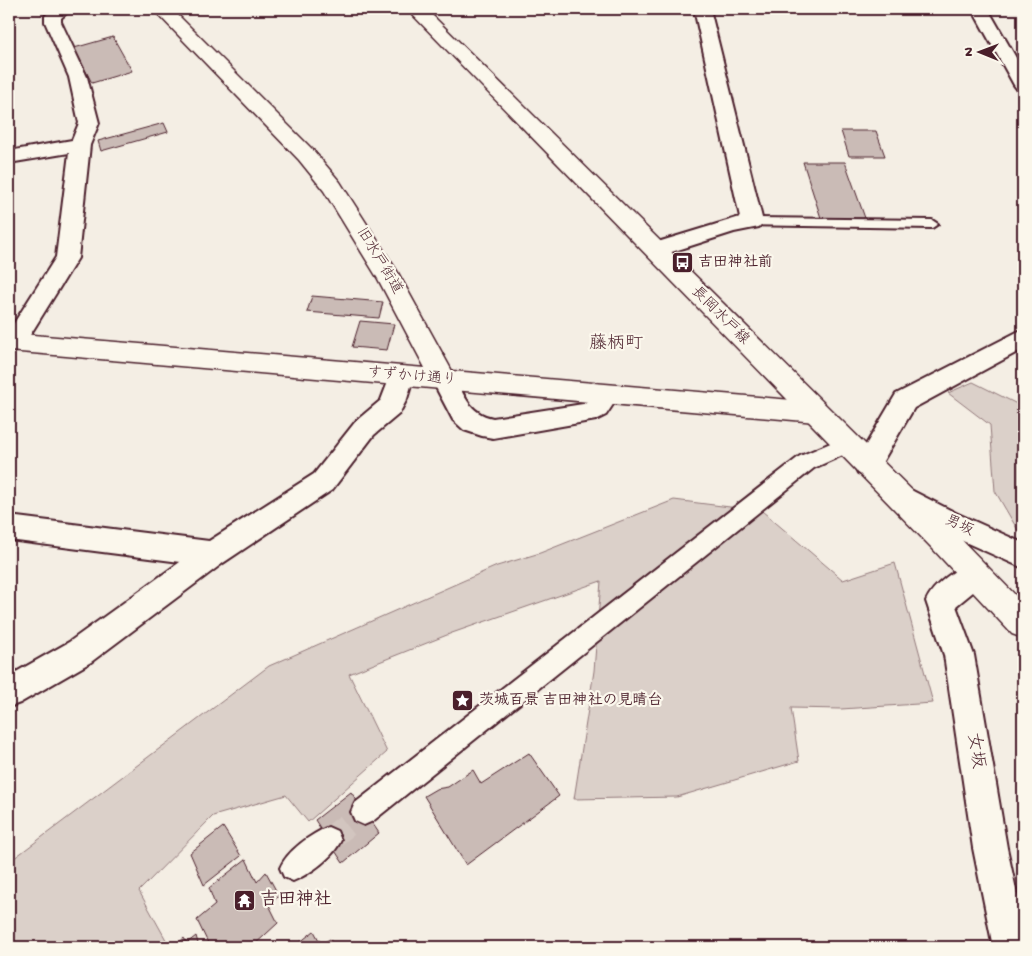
<svg xmlns="http://www.w3.org/2000/svg" width="1032" height="956" viewBox="0 0 1032 956" font-family="'Gochi Hand','Klee One',sans-serif">
	<rect width="100%" height="100%" fill="#f4eee4"/>
	<filter id="ink" filterUnits="userSpaceOnUse"><feTurbulence type="fractalNoise" baseFrequency=".02" numOctaves="2"/><feDisplacementMap in="SourceGraphic" scale="10" xChannelSelector="R" yChannelSelector="G"/><feConvolveMatrix kernelMatrix="1 2 1 2 8 2 1 2 1" color-interpolation-filters="sRGB"/></filter>
	<g filter="url(#ink)">
		<path fill="#dbd0c9" stroke="#92787a" d="M973 382 1023 407V539L995 491 990 425 948 393Z
			M674 500 762 511 843 580 895 563 933 703 841 709 791 708 799 761 677 797 574 799 594 671 601 581 452 633 349 674 387 752 308 822 286 795 213 816 139 891 170 947H9V862L269 666 497 566 540 553Z"/>
		<path fill="#cabbb6" stroke="#4a1f2b" d="M113 37 132 71 92 83 74 48Z
			M164 123 168 132 101 151 98 141Z
			M841 131H876L885 156H849Z
			M803 162H845L865 218H821Z
			M312 296 383 302 379 318 307 312Z
			M360 321 394 324 387 350 352 347Z
			M529 753 559 796 466 865 424 796 436 789 448 787 473 770 481 784Z
			M351 792 379 833 343 863 315 820Z
			M223 827 241 856 204 885 190 853Z
			M246 859 257 882 266 872 279 896 269 905 278 923 252 947H210L197 920 215 905 209 888Z
			M314 931 321 944 330 939 334 947H294Z
			M196 936 199 947H174L184 938 187 943Z"/>
		<g fill="none" stroke-linecap="round" stroke-linejoin="round">
			<path stroke="#d2c5bf" stroke-width="24" stroke-dasharray="24 12" stroke-linecap="butt" d="M328 840 364 812"/>
			<defs>
				<path id="service" d="M752 218 932 220 938 224 932 228 748 225 746 222Z"/>
				<path id="pedestrian" d="M847 436 854 438 857 444 854 450 814 468 373 821 364 825 355 821 351 812 355 803 800 456Z
					M328 827 337 831 341 840C334 857 310 874 293 881L284 877 280 868C287 851 311 834 328 827Z"/>
				<path id="minor" d="M52 9H71L61 18V22L87 77 99 123 90 145 78 258 22 348 14 351 9 349V331L56 257 69 153 9 163V151L72 140 79 123 69 77 45 22V16Z
					M694 9H710L763 222 759 227 734 232 656 257 648 255 645 250 648 245 740 217Z
					M972 9H988L1023 70V90L1017 89 1014 85Z
					M1023 329V349L914 408 876 473 867 476 858 473 854 465 896 394Z
					M402 367 411 369 414 376 407 399 399 414 374 435 332 490 223 563 91 662 20 703 9 707V676L69 642 180 562 9 540V516L209 541 314 474 356 421 381 400 393 369Z
					M444 371 453 373C463 393 469 414 493 418L583 404C598 396 596 380 617 387L620 394 606 415 596 420 493 438 482 436 464 430 453 420 432 380 435 373Z
					M907 488 956 513 1023 543V568L936 529 898 507 894 499 898 491Z
					M974 561 984 565 988 574 984 583 956 606 974 655 1007 848 1023 922V947H993L973 848 944 655 926 601C933 584 957 568 974 561Z"/>
				<path id="tertiary" d="M153 9H172L313 150 340 182 397 271 452 371 816 402 825 405 829 412 825 419 816 422 9 351V333L425 368 378 279 324 191 299 160Z"/>
				<path id="secondary" d="M407 9H426L952 530 1023 603V638L1012 634 932 548Z"/>
			</defs>
			<use href="#service" stroke="#4a1f2b" stroke-width="4"/>
			<use href="#pedestrian" stroke="#4a1f2b" stroke-width="4"/>
			<use href="#minor" stroke="#4a1f2b" stroke-width="4"/>
			<use href="#tertiary" stroke="#4a1f2b" stroke-width="3"/>
			<use href="#secondary" stroke="#4a1f2b" stroke-width="3"/>
			<use href="#service" fill="#fbf7ec" fill-rule="evenodd"/>
			<use href="#pedestrian" fill="#fbf7ec" fill-rule="evenodd"/>
			<use href="#minor" fill="#fbf7ec" fill-rule="evenodd"/>
			<use href="#tertiary" fill="#fbf7ec" fill-rule="evenodd"/>
			<use href="#secondary" fill="#fbf7ec" fill-rule="evenodd"/>
		</g>
	</g>
	<defs>
		<symbol id="bus-square" viewBox="-11 -11 22 22"><rect x="-9" y="-9" width="18" height="18" rx="4" fill="#4a1f2b" stroke="#fbf7ec"/><path d="M-5-6H5V4H4V6H2V4H-2V6H-4V4H-5ZM-3.5-4V0h7V-4ZM-3.5 1.2v1.5H-2V1.2ZM2 1.2v1.5H3.5V1.2Z" fill="#fff"/></symbol>
		<symbol id="sight-square" viewBox="-11 -11 22 22"><rect x="-9" y="-9" width="18" height="18" rx="4" fill="#4a1f2b" stroke="#fbf7ec"/><path d="M0-6L1.8-2.2L6-1.7L2.9 1.2L3.7 5.4L0 3.3L-3.7 5.4L-2.9 1.2L-6-1.7L-1.8-2.2Z" fill="#fff"/></symbol>
		<symbol id="temple-square" viewBox="-11 -11 22 22"><rect x="-9" y="-9" width="18" height="18" rx="4" fill="#4a1f2b" stroke="#fbf7ec"/><path d="M0-6L5-2H3V0L6.5 2.5H4V6H1.5V3h-3V6H-4V2.5H-6.5L-3 0V-2H-5Z" fill="#fff"/></symbol>
	</defs>
	<g fill-rule="evenodd">
		<use href="#bus-square" x="670" y="250" width="25" height="25"/>
		<use href="#sight-square" x="450" y="688" width="25" height="25"/>
		<use href="#temple-square" x="232" y="888" width="25" height="25"/>
	</g>
	<g text-anchor="middle" dominant-baseline="central" stroke-width="4.5" stroke-linejoin="round" paint-order="stroke">
		<g font-size="15" fill="#4a1f2b" stroke="#fbf7ec">
			<text transform="translate(379 261) rotate(59)">旧水戸街道</text>
			<text transform="translate(720 316) rotate(45)">長岡水戸線</text>
			<text transform="translate(412 377) rotate(5)">すずかけ通り</text>
			<text transform="translate(959 526) rotate(25)">男坂</text>
		</g>
		<g font-size="15" font-weight="bold" fill="#4a1f2b" stroke="#fbf7ec" text-anchor="start">
			<text x="698" y="263">吉田神社前</text>
			<text x="479" y="701">茨城百景 吉田神社の見晴台</text>
		</g>
		<g font-size="18" fill="#4a1f2b" stroke="#fbf7ec">
			<text x="616" y="344">藤柄町</text>
		</g>
		<g font-size="18" fill="#4a1f2b" stroke="#fbf7ec">
			<text transform="translate(975 751) rotate(81)">女坂</text>
		</g>
		<g font-size="18" font-weight="bold" fill="#4a1f2b" stroke="#fbf7ec" text-anchor="start">
			<text x="260" y="900">吉田神社</text>
		</g>
	</g>
	<rect width="1032" height="956" fill="none" stroke="#fbf7ec" stroke-width="30"/>
	<rect x="15" y="15" width="1002" height="926" fill="none" stroke="#4a1f2b" stroke-width="2" filter="url(#ink)"/>
	<g transform="translate(980 52) rotate(271)" stroke="#fbf7ec" stroke-width="4" paint-order="stroke">
	<path d="M0-4L9 19L0 12L-9 19Z" fill="#4a1f2b"/>
	<text y="-8" font-size="14" font-weight="bold" text-anchor="middle" fill="#4a1f2b">N</text>
	</g>
</svg>
